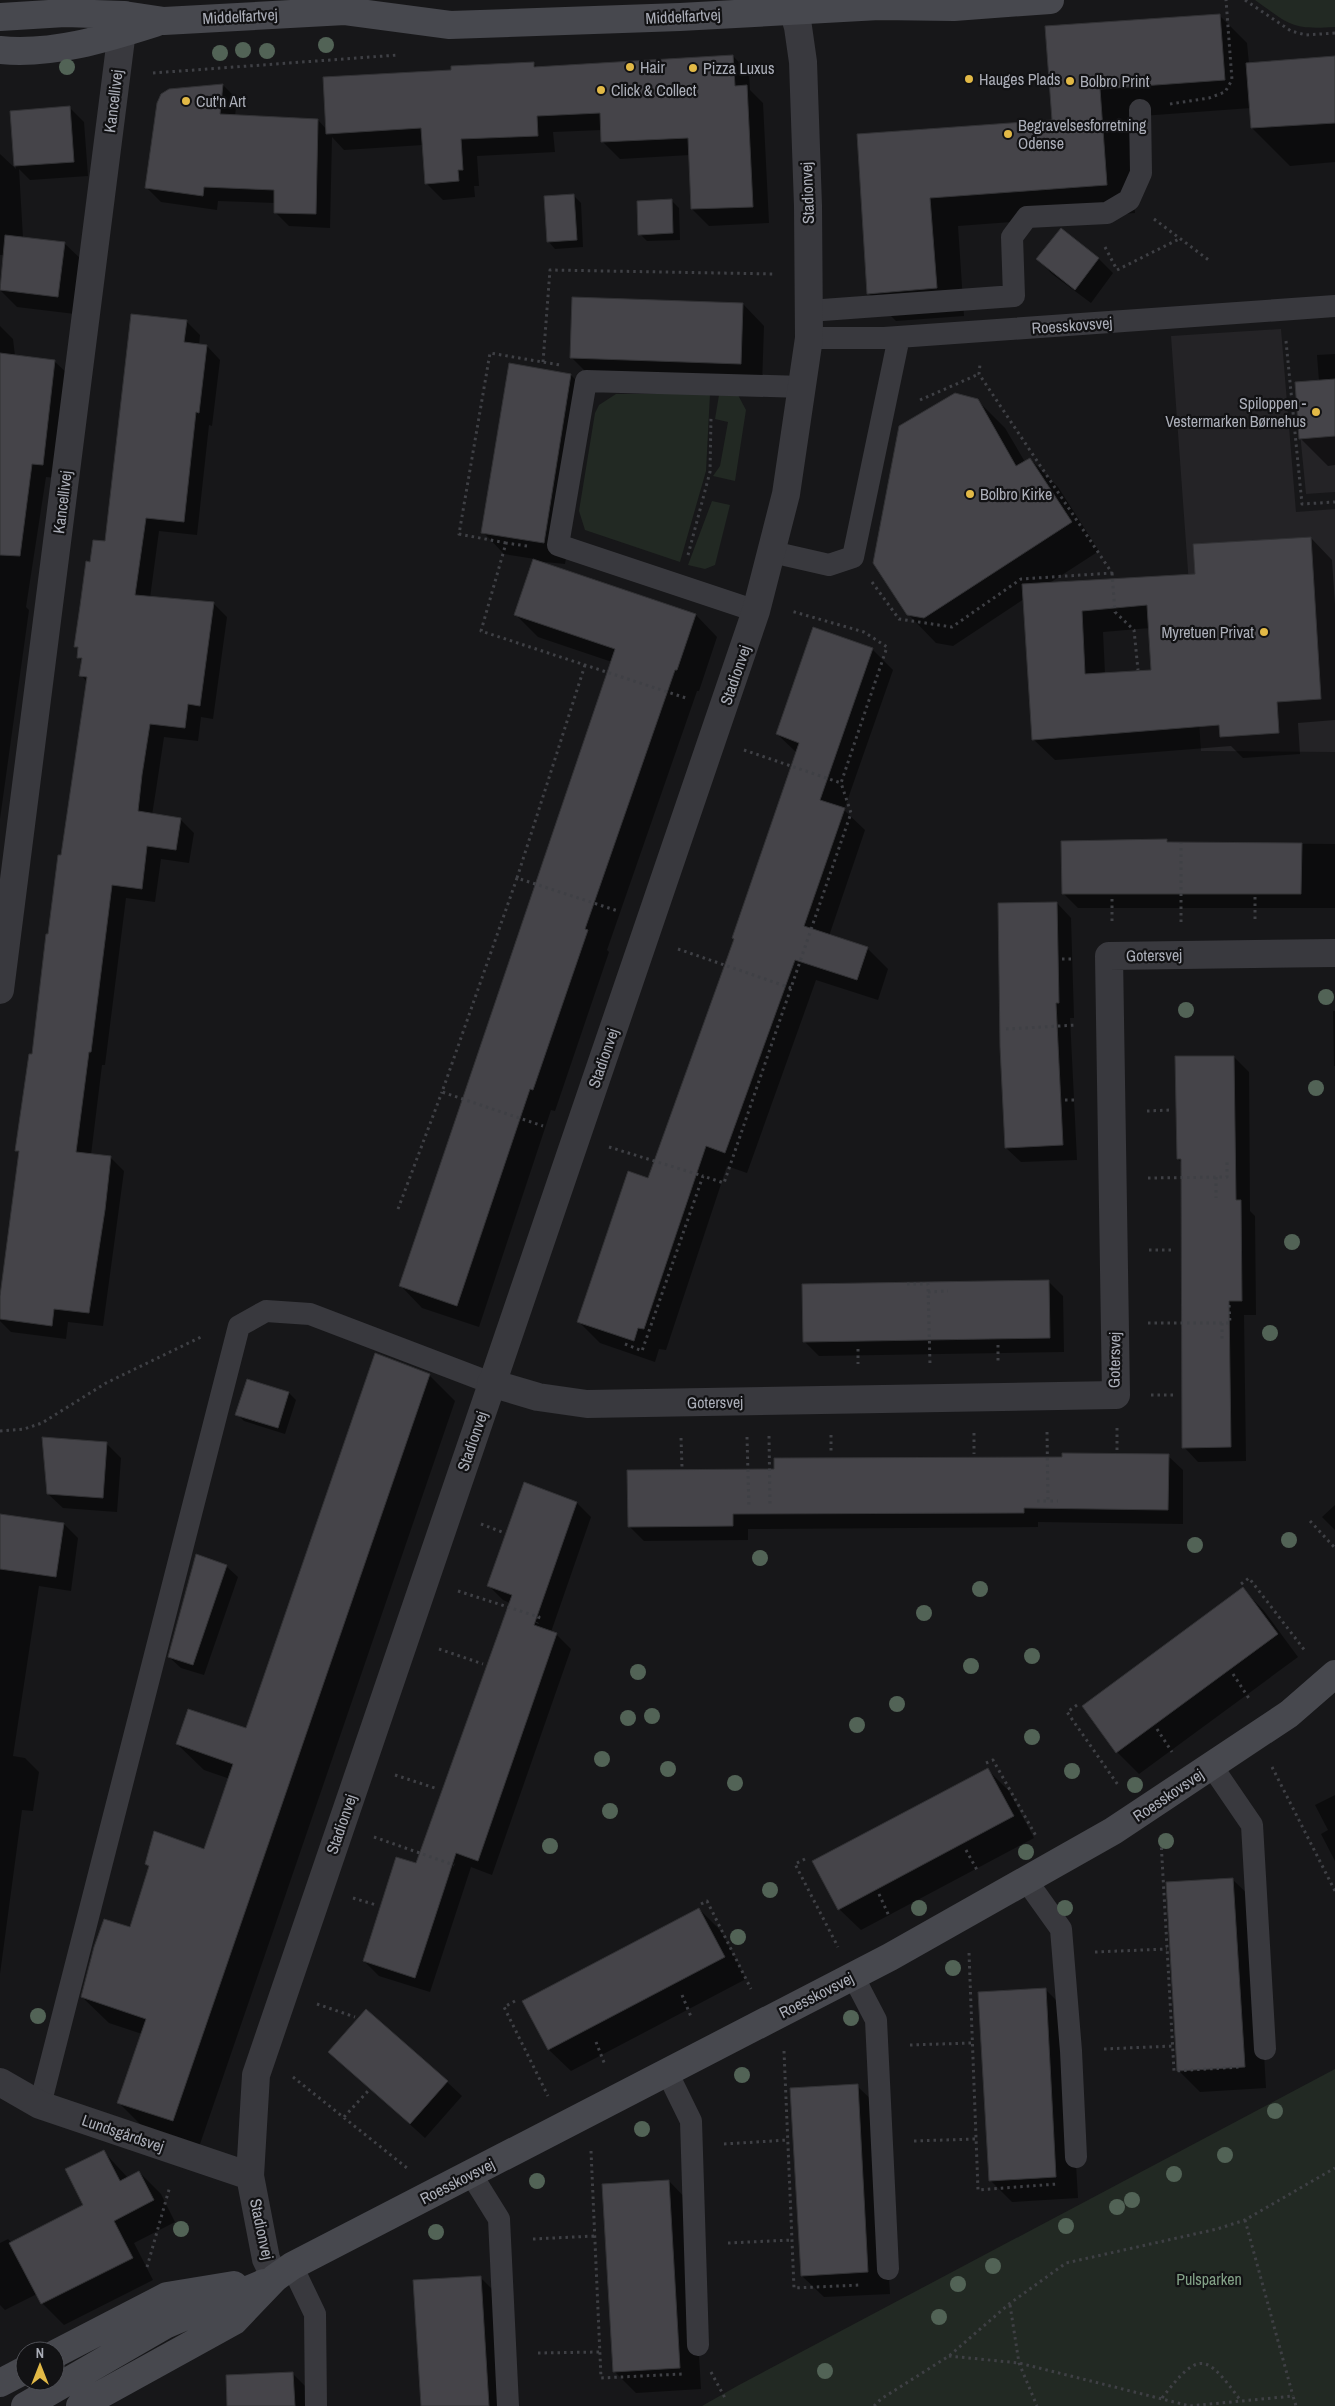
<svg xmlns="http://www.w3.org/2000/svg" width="1335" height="2406" viewBox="0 0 1335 2406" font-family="'Archivo Narrow',sans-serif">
	<rect width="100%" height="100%" fill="#171719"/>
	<path fill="#242326" d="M1281 329 1296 512 1335 509V752L1201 751 1171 336Z
		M1327 379V385L1335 384V492L1306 494 1295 382Z"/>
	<path fill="#222923" d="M1255 0H1335V27C1291 30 1290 25 1255 0Z
		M616 394H710L706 471 680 562 585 530 579 511 595 413 599 405Z
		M719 395H738L746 410 735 481 713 476 720 466 728 422 715 419Z
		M712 501 730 505 715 565 705 569 688 565Z
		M1335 2069V2406H702L739 2385Z"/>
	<path fill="#0007" fill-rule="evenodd" d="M1219 15 1247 43 1249 64 1335 58V162L1290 166 1252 128 1251 108 1128 117 1135 213 958 226 964 316 896 321 868 293 858 135 1054 121 1047 27Z
		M733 56 749 73 750 90 763 103 769 223 709 226 692 209 690 155 620 159 603 142 602 130 553 132 555 152 477 156 479 186H474L475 197 443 200 426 183 423 145 344 150 332 137 330 228 289 226 275 212 276 203 218 201 217 210 161 202 147 188 223 85 237 99 235 116 318 120 327 130 452 71 533 63 538 68Z
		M69 107 84 122 88 176 30 180 19 169 23 238 64 243 82 260 75 314 17 307 0 290 4 255H0V154L16 169 11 112Z
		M573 195 581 203 583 247 555 249 548 241Z
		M672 201 679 208 680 240 647 241 640 234Z
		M1060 230 1099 259 1113 273 1091 303 1052 274 1038 259Z
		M743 304 764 326 762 385 593 379 571 357Z
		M186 321 200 335 199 345 207 346 220 360 212 426 209 425 197 535 159 531 150 598 213 603 227 617 213 719 201 717 198 741 164 737 156 790 152 815 180 819 194 833 189 863 161 859 155 902 126 898 105 1065H102L91 1155 110 1157 124 1171 103 1326 68 1322 66 1339 11 1332 0 1321V1296L20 1154 17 1150 88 683 81 675 83 662 78 657 79 650 76 646 91 564 106 543Z
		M0 326 13 339 15 356 54 361 68 374 56 478 46 477 26 607 29 610 0 819Z
		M1335 354V465L1328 466 1300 438 1319 381 1317 355Z
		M571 375 592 397 565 564 535 561 696 615 717 637 699 691H697L607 950 609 952 555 1111 551 1110 479 1327 422 1308 401 1286 612 662 538 637 516 615 535 559 504 554 483 532Z
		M977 400 1005 428 1025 462 1030 459 1058 487 1099 551 1048 584 1196 575 1311 538 1332 560 1335 604V720L1298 723 1300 754 1243 758 1231 746 1055 760 1033 739 1024 599 953 646 936 643 908 614ZM1150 628 1152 671 1105 674 1103 632Z
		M872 649 893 670 844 810 865 830 829 936 867 948 888 969 878 1000 816 980 747 1173 727 1166 666 1350 659 1349 655 1362 600 1343 579 1322 648 1179 735 940 797 753 777 734Z
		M1167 840 1169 843 1335 844V908H1078L1063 893Z
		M1057 903 1071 918 1074 1018H1070L1077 1160 1021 1162 1006 1148Z
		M1333 1011H1335V1066H1334Z
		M1234 1057 1249 1072 1250 1211 1255 1216 1256 1315H1244L1246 1461 1198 1462 1184 1447 1182 1163 1178 1159Z
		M1048 1281 1063 1296 1064 1352 819 1356 805 1342Z
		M429 1375 455 1401 199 2147 145 2129 119 2103 142 2034 109 2023 82 1997 131 1928 150 1868 146 1864 205 1850 230 1779 204 1770 177 1744 247 1729Z
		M289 1393 296 1400 285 1434 244 1421 237 1414Z
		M106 1443 121 1458 117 1512 63 1508 48 1494Z
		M1168 1456 1183 1470V1524L1038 1522V1527L748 1529V1540L644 1541 629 1526 775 1471Z
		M577 1503 591 1517 551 1632 556 1634 571 1649 492 1875 471 1867 430 1992 379 1976 364 1961 417 1865 510 1603 503 1600 489 1586Z
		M1335 1505V1530L1322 1517Z
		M0 1515 64 1524 78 1538 71 1591 39 1586 13 1756 25 1758 39 1772 33 1811 22 1810 0 1974Z
		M226 1566 238 1577 204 1675 181 1668 169 1657Z
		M1243 1589 1264 1611 1298 1657 1139 1774 1117 1752Z
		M988 1770 1009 1791 1034 1838 861 1930 839 1909Z
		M1335 1795V1861L1321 1834 1328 1830 1315 1805Z
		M1233 1880 1255 1901 1266 2088 1200 2092 1178 2070Z
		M699 1909 721 1931 746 1979 571 2071 549 2050 524 2001Z
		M1045 1989 1067 2011 1078 2198 1012 2202 990 2180Z
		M330 2052 447 2082 462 2096 425 2138Z
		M857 2086 879 2107 890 2294 824 2297 802 2276Z
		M104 2152 128 2178 139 2172 161 2194 175 2222 134 2243 153 2280 64 2325 42 2303 37 2294 5 2310 0 2305V2243L8 2239 12 2243 85 2205Z
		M669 2181 690 2203 701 2389 636 2393 614 2371Z
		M480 2277 502 2299 509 2406H423Z
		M292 2373 314 2395 315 2406H228Z"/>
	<path fill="#454449" stroke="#323235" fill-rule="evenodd" d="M1220 14 1225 80 1100 89 1107 185 930 198 937 288 867 294 857 134 1052 120 1045 26Z
		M733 55 735 86 747 85 753 207 691 209 688 138 601 142 600 113 537 116 538 136 461 139 463 170H458L459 181 425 184 421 128 326 134 323 77 451 70V66L534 62V67Z
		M1335 56V123L1251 128 1246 63Z
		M223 84 220 114 318 119 316 214 274 213V190L204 187 203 196 145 188 157 103 161 94 169 89Z
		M70 106 74 162 14 166 10 111Z
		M574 194 577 240 547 242 544 196Z
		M672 199 673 233 638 235 637 201Z
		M1061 228 1099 258 1075 290 1036 259Z
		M5 235 65 242 58 297 0 290Z
		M572 297 743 303 741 364 570 358Z
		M131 314 187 320 184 342 207 345 199 413 196 412 184 522 146 518 135 595 214 602 200 706 188 704 185 728 150 724 142 775 138 811 181 818 176 850 147 846 142 889 112 885 91 1052H89L76 1152 111 1156 105 1210 89 1313 54 1309 52 1326 0 1319V1296L19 1151H15L29 1054H32L46 934H48L58 855H61L87 677 79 676 82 658H77L78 647H74L80 606 86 561 90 562 93 540 105 541Z
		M0 353 55 360 43 465 32 464 20 556 0 555Z
		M509 363 571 374 544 543 481 533Z
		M1335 379V436L1299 439 1295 382Z
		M955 393 978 399 1016 466 1030 458 1072 522 924 618 907 615 873 563 899 426Z
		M1311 537 1321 699 1277 702 1279 733 1220 737 1219 725 1032 740 1022 584 1195 574 1193 544ZM1147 605 1151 670 1085 674 1082 611Z
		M533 559 696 614 677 670H675L585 929 588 930 533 1090 530 1089 457 1306 399 1286 615 649 514 615Z
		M813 627 873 648 820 800 845 808 804 926 868 947 857 980 795 960 725 1153 706 1146 644 1329 638 1328 634 1341 577 1322 628 1171 648 1178 734 939 732 938 799 743 776 734Z
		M1167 839V842L1302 843 1301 894H1062L1061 841Z
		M1057 902 1059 1003H1056L1063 1145 1005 1148 1000 1047 998 903Z
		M1175 1056H1234L1236 1200H1241L1242 1301H1229L1231 1447 1182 1448 1181 1159H1177Z
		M1049 1280 1050 1338 803 1342 802 1284Z
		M375 1353 430 1374 173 2121 117 2103 146 2019 81 1997 94 1947 104 1919 130 1927 149 1866 145 1864 154 1831 204 1849 233 1764 176 1744 188 1709 246 1728Z
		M247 1379 289 1392 278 1428 235 1415Z
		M42 1437 107 1442 103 1498 47 1494Z
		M1062 1453 1169 1454 1168 1510 1024 1508V1513L733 1514V1526L628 1527 627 1470 774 1469V1458L1062 1457Z
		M524 1482 577 1502 534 1625 557 1633 478 1861 456 1853 415 1978 363 1961 396 1857 416 1863 512 1595 487 1586Z
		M0 1514 64 1523 56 1577 0 1569Z
		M196 1554 227 1565 193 1665 168 1657Z
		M1243 1587 1278 1634 1116 1753 1082 1706Z
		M988 1768 1014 1816 838 1910 812 1861Z
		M1233 1878 1245 2067 1177 2071 1166 1882Z
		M699 1908 725 1957 548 2050 522 2001Z
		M1046 1988 1056 2177 989 2181 978 1992Z
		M366 2009 448 2081 410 2124 328 2052Z
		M858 2084 868 2272 801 2276 790 2088Z
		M104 2150 120 2181 139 2171 154 2200 114 2221 133 2258 41 2304 9 2243 83 2205 65 2169Z
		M669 2180 680 2368 613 2372 602 2184Z
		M481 2276 489 2406H421L413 2280Z
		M293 2372 295 2406H227L226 2375Z"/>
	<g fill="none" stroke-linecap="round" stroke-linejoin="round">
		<path stroke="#3f4045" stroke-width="3" stroke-dasharray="2.5 4" stroke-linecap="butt" d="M1245 0 1291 31 1306 35 1335 33
			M153 73 398 55
			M1170 104 1209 98 1225 92 1232 80 1226 0
			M1154 219 1210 261
			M1105 247 1117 270 1179 239
			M1286 341 1302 504 1335 502
			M543 362 550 270 775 274
			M920 400 979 374
			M506 543 459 534 490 353 560 365
			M527 546 506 543 481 631 689 699
			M688 555 710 472 711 417
			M1112 573 1115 612 1134 630 1138 670
			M872 582 899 619 952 627 1021 579 1112 573 979 374 980 364
			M585 665 517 878 618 911
			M744 750 841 783
			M517 878 442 1092 543 1126
			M1255 897V919
			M1112 899V922
			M1181 922V843
			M678 949 791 988
			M1062 959H1075
			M1006 1029 1077 1025
			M1065 1100H1076
			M1147 1111 1170 1110
			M609 1147 703 1176
			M1216 1177V1198
			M1148 1178 1227 1177V1161
			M398 1209 442 1092
			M1149 1250H1174
			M907 1284H928L930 1365
			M928 1292 948 1291
			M1148 1323H1230L1229 1304
			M1222 1323V1342
			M625 1344 642 1351 703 1176 724 1183 851 813 841 783 887 647 864 632 791 611
			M998 1345V1363
			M858 1349V1364
			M1151 1395H1175
			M1117 1428V1450
			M0 1431 24 1429 42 1423 106 1383 203 1336
			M1047 1432 1048 1501H1058
			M974 1433V1454
			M831 1435V1454
			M769 1436 770 1506
			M747 1437 749 1508
			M681 1438 682 1467
			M1037 1501H1048
			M1310 1521 1335 1548
			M481 1524 502 1532
			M1241 1584 1249 1578 1306 1652
			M458 1591 539 1617 537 1623
			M439 1649 483 1664
			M1233 1674 1250 1700
			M1077 1705 1067 1712 1118 1785
			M1157 1729 1172 1752
			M986 1763 993 1760 1036 1836
			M1272 1767 1335 1891
			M395 1775 438 1789
			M374 1837 454 1865
			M1161 1841 1174 2071 1240 2067
			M966 1850 977 1870
			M805 1859 795 1864 838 1947
			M879 1894 889 1916
			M353 1898 376 1905
			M701 1904 707 1901 751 1989
			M1095 1952 1167 1949
			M969 1953 978 2190 1057 2184
			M682 1995 692 2019
			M515 2001 504 2007 548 2096
			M317 2004 355 2017
			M596 2042 605 2065
			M910 2045 972 2043
			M1104 2049 1173 2046
			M784 2051 794 2288 860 2285
			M293 2077 407 2168
			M344 2117 368 2091
			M914 2141 975 2139
			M724 2144 788 2140
			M591 2151 601 2378 682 2374
			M1245 2220 1293 2396
			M533 2239 595 2236
			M728 2243 792 2240
			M147 2267 170 2186
			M1010 2305 1019 2363 1037 2406
			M538 2353 600 2352
			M949 2356 1019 2363 1190 2406 1293 2396 1296 2406
			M711 2372 725 2398
			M1162 2398C1200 2349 1206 2354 1241 2401
			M874 2406 881 2399 949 2356 1009 2304 1066 2263 1217 2229 1245 2220 1335 2168"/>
		<path stroke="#39393e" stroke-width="22" d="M809 311 1014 296 1012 237 1027 217 1107 213 1129 200 1141 173 1140 110
			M809 338H884L1335 306
			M772 552 829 565 853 557 899 337
			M756 611 558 545 586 381 803 387
			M1211 1765 1252 1825 1265 2049
			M1026 1880 1061 1929 1071 2051 1076 2157
			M853 1976 876 2020 888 2269
			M667 2072 691 2121 698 2345
			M40 2105 239 1326 266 1311 310 1314 491 1383
			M471 2174 499 2219 508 2406
			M292 2266 315 2314 316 2406"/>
		<path stroke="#39393e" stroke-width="28" d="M0 990 124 15
			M491 1383 538 1397 587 1404 1116 1395 1109 956 1335 953
			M0 2082 40 2105 250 2176
			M275 2278 266 2259 250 2176 256 2075 756 611 786 494 809 338 808 206 803 62 798 27 790 0"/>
		<path stroke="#47484e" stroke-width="28" d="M0 17 65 13 124 15 164 21 345 11 450 25 680 17 879 6 954 7 1050 0
			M0 50C53 55 105 39 155 23
			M55 2354 167 2296 234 2285
			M0 2383 25 2370
			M25 2406 167 2324 264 2283
			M80 2406 234 2321 275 2278 292 2266 890 1957 1113 1831 1289 1714 1335 1674"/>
	</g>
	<g fill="#526356">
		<circle cx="326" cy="45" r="8"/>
		<circle cx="243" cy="50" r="8"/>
		<circle cx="267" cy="51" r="8"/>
		<circle cx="220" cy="53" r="8"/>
		<circle cx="67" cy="67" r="8"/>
		<circle cx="1326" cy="997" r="8"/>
		<circle cx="1186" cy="1010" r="8"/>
		<circle cx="1316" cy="1088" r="8"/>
		<circle cx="1292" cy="1242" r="8"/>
		<circle cx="1270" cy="1333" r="8"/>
		<circle cx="1289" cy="1540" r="8"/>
		<circle cx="1195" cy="1545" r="8"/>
		<circle cx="760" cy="1558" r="8"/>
		<circle cx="980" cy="1589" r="8"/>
		<circle cx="924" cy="1613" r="8"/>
		<circle cx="1032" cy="1656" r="8"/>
		<circle cx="971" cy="1666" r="8"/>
		<circle cx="638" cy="1672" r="8"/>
		<circle cx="897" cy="1704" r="8"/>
		<circle cx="652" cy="1716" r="8"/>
		<circle cx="628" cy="1718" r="8"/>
		<circle cx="857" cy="1725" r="8"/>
		<circle cx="1032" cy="1737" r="8"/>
		<circle cx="602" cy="1759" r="8"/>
		<circle cx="668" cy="1769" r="8"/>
		<circle cx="1072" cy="1771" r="8"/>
		<circle cx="735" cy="1783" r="8"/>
		<circle cx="1135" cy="1785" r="8"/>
		<circle cx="610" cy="1811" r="8"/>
		<circle cx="1166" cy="1841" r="8"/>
		<circle cx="550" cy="1846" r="8"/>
		<circle cx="1026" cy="1852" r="8"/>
		<circle cx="770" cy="1890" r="8"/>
		<circle cx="919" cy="1908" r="8"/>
		<circle cx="1065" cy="1908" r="8"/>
		<circle cx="738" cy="1937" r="8"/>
		<circle cx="953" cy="1968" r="8"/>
		<circle cx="38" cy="2016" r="8"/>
		<circle cx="851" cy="2018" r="8"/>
		<circle cx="742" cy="2075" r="8"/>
		<circle cx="1275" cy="2111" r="8"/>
		<circle cx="642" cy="2129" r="8"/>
		<circle cx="1225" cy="2155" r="8"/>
		<circle cx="1174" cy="2174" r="8"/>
		<circle cx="537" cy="2181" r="8"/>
		<circle cx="1132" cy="2200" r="8"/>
		<circle cx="1117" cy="2207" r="8"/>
		<circle cx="1066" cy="2226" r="8"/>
		<circle cx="181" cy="2229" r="8"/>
		<circle cx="436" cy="2232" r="8"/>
		<circle cx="993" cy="2266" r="8"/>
		<circle cx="958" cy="2284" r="8"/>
		<circle cx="939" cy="2317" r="8"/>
		<circle cx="825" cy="2371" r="8"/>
	</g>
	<g fill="#e2b946" stroke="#121214" stroke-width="2">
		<circle cx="630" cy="67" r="5"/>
		<circle cx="693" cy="68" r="5"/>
		<circle cx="969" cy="79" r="5"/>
		<circle cx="1070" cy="81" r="5"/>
		<circle cx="601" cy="90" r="5"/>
		<circle cx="186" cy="101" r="5"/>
		<circle cx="1008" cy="134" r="5"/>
		<circle cx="1316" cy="412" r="5"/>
		<circle cx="970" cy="494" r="5"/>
		<circle cx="1264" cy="632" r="5"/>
	</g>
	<g text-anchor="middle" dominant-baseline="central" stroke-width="4.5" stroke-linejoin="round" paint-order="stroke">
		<g font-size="16" fill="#abaeb8" stroke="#121214">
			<text transform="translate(240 16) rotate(-3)">Middelfartvej</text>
			<text transform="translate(683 16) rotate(-3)">Middelfartvej</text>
			<text transform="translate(113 101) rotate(-83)">Kancellivej</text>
			<text transform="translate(807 193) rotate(-92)">Stadionvej</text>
			<text transform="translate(1072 325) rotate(-4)">Roesskovsvej</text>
			<text transform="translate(62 502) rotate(-83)">Kancellivej</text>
			<text transform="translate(735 675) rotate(-71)">Stadionvej</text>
			<text transform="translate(1154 955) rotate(-1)">Gotersvej</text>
			<text transform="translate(603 1058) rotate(-71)">Stadionvej</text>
			<text transform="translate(1114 1360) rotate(-89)">Gotersvej</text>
			<text transform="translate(715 1402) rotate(-1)">Gotersvej</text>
			<text transform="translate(472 1441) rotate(-71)">Stadionvej</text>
			<text transform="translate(1168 1795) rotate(-34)">Roesskovsvej</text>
			<text transform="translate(341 1824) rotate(-71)">Stadionvej</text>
			<text transform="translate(816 1995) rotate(-27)">Roesskovsvej</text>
			<text transform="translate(123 2133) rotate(19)">Lundsgårdsvej</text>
			<text transform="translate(457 2181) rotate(-27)">Roesskovsvej</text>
			<text transform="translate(262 2229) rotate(78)">Stadionvej</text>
		</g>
		<g font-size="16" fill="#abaeb8" stroke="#121214" text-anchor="start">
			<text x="640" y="67">Hair</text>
			<text x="703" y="68">Pizza Luxus</text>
			<text x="979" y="79">Hauges Plads</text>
			<text x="1080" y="81">Bolbro Print</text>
			<text x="611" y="90">Click &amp; Collect</text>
			<text x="196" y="101">Cut'n Art</text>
			<text x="1018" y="125">Begravelsesforretning<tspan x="1018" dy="18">Odense</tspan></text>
			<text x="1306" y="403" text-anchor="end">Spiloppen -<tspan x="1306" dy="18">Vestermarken Børnehus</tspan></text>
			<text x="980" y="494">Bolbro Kirke</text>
			<text x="1254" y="632" text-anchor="end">Myretuen Privat</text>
		</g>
		<g font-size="16" fill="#83a187" stroke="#121214">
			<text x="1209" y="2279">Pulsparken</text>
		</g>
	</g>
	<g transform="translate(40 2366)"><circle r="24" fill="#121214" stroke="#4f5056"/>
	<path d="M0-4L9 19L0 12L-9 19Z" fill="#e2b946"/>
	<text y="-8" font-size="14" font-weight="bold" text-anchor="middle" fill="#abaeb8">N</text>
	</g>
</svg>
